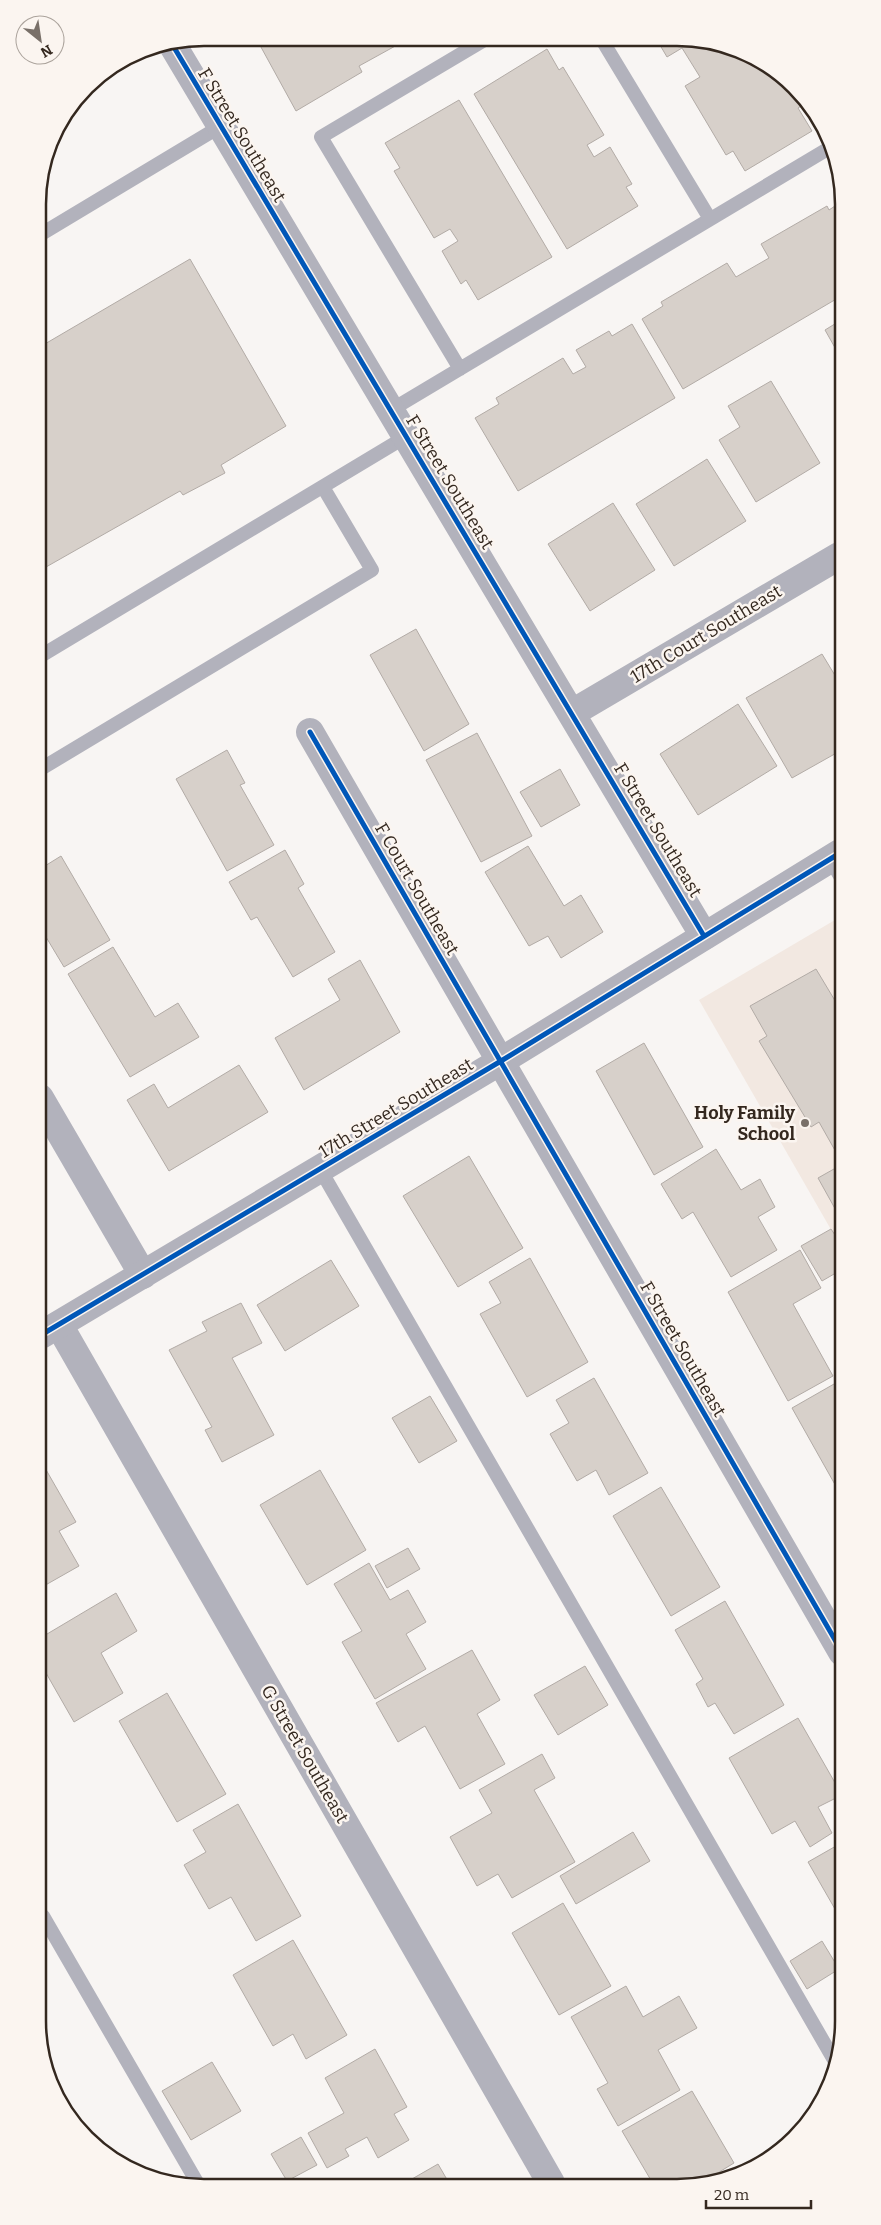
<svg xmlns="http://www.w3.org/2000/svg" width="881" height="2225" viewBox="0 0 881 2225" font-family="Bitter,serif">
	<rect width="100%" height="100%" fill="#f8f5f3"/>
	<path fill="#f2e8e1" d="M840 917 841 1247 699 1000Z"/>
	<path fill="#d7d0ca" stroke="#b2aba6" d="M256 38 408 39 359 66 362 72 296 111Z
		M657 40 709 41 778 74 787 90 793 87 804 100 806 103 798 108 812 131 745 171 733 151 726 155 685 86 700 77 682 48 667 57Z
		M547 49 559 70 563 67 604 135 587 145 594 157 610 147 632 184 626 187 638 206 567 249 474 94Z
		M459 100 552 257 478 300 466 280 461 284 442 251 458 241 450 229 434 238 394 171 400 168 385 143Z
		M838 204V298L683 389 642 319 663 306 661 302 727 263 736 277 769 258 761 244 827 206 829 210Z
		M190 259 286 426 221 465 225 473 183 495 180 491 39 571 38 348Z
		M838 322V353L825 330Z
		M632 324 675 398 518 491 475 418 499 404 496 398 563 358 573 374 586 367 576 350 609 331 612 336Z
		M771 381 820 463 756 502 719 440 740 427 728 406Z
		M707 459 746 521 674 566 636 504Z
		M613 503 655 570 590 611 548 544Z
		M416 629 469 724 424 751 370 655Z
		M822 654 839 682 840 751 792 778 746 698Z
		M738 704 777 766 698 815 660 754Z
		M477 733 532 836 481 862 426 760Z
		M227 750 245 783 240 785 274 845 227 871 176 779Z
		M560 769 580 805 541 827 520 792Z
		M528 846 564 906 581 895 603 932 561 958 548 936 529 946 485 872Z
		M285 850 304 884 298 888 335 952 293 977 257 917 251 920 229 882Z
		M61 856 110 940 64 967 40 927V869Z
		M113 947 155 1017 178 1003 199 1037 130 1077 68 974Z
		M360 960 400 1032 304 1090 275 1038 340 1000 328 979Z
		M816 969 840 1009 841 1161 819 1122 811 1127 759 1041 767 1036 750 1006Z
		M644 1043 703 1147 654 1175 596 1071Z
		M239 1065 268 1112 169 1171 127 1100 154 1084 168 1108Z
		M716 1149 741 1190 760 1179 775 1207 758 1217 777 1250 731 1277 693 1212 682 1219 661 1184Z
		M469 1156 523 1248 458 1287 403 1196Z
		M841 1165V1213L838 1214 818 1178Z
		M831 1229 841 1244V1270L822 1281 801 1246Z
		M800 1250 821 1288 793 1304 833 1376 788 1401 728 1292Z
		M530 1258 588 1362 527 1397 480 1314 501 1303 489 1282Z
		M331 1260 359 1306 285 1351 257 1305Z
		M241 1303 262 1343 232 1358 274 1435 222 1462 205 1430 212 1427 169 1350 207 1331 202 1322Z
		M594 1378 648 1473 609 1495 596 1470 577 1481 550 1434 569 1423 556 1400Z
		M841 1380 842 1497 792 1408Z
		M430 1396 457 1441 419 1463 392 1418Z
		M41 1461 76 1522 59 1531 79 1566 42 1587Z
		M320 1470 366 1550 307 1585 260 1505Z
		M661 1487 720 1587 671 1616 613 1516Z
		M408 1548 420 1569 387 1588 375 1566Z
		M369 1563 390 1600 408 1590 426 1622 406 1634 426 1669 375 1699 342 1642 362 1631 334 1584Z
		M116 1593 137 1631 101 1653 123 1693 74 1722 42 1666V1637Z
		M725 1601 784 1705 734 1734 715 1703 708 1707 696 1684 703 1679 675 1630Z
		M472 1650 500 1700 477 1714 505 1764 460 1789 425 1726 398 1742 376 1703Z
		M585 1666 608 1705 558 1735 534 1695Z
		M167 1693 226 1794 177 1822 119 1721Z
		M798 1718 842 1795 818 1807 832 1833 810 1847 795 1821 772 1834 729 1758Z
		M542 1754 555 1778 534 1790 575 1862 512 1898 498 1874 477 1886 450 1837 492 1813 479 1790Z
		M238 1804 301 1916 256 1941 231 1897 209 1909 184 1865 206 1852 193 1830Z
		M633 1832 650 1861 576 1904 560 1876Z
		M843 1842V1923L808 1862Z
		M563 1903 611 1986 559 2015 512 1933Z
		M293 1940 347 2035 306 2059 293 2034 273 2046 233 1975Z
		M822 1941 839 1969 807 1989 790 1961Z
		M626 1986 643 2017 679 1996 697 2028 658 2050 680 2090 618 2126 597 2089 608 2083 571 2017Z
		M375 2049 407 2107 394 2114 409 2140 378 2158 367 2137 345 2149 349 2156 327 2168 308 2133 344 2113 325 2078Z
		M212 2062 241 2111 191 2140 162 2091Z
		M692 2091 734 2163 711 2177 714 2182H652L622 2131Z
		M301 2137 317 2165 287 2181 271 2154Z
		M438 2164 449 2183H405Z"/>
	<g fill="none" stroke-linecap="round" stroke-linejoin="round">
		<path stroke="#b2b2bc" stroke-width="14" d="M602 40 710 219
			M38 236 221 126
			M460 369 321 137 486 39
			M391 410 831 147
			M39 657 407 436
			M39 770 372 570 323 487
			M830 859 840 876
			M320 1169 837 2065
			M43 1916 198 2184"/>
		<path stroke="#b2b2bc" stroke-width="28" d="M172 44 704 936
			M572 713 839 556
			M310 732 842 1652
			M40 1098 143 1275
			M59 1325 551 2183"/>
		<path stroke="#b2b2bc" stroke-width="28" d="M41 1335 501 1061 840 853"/>
		<defs>
			<path id="cycleway" d="M172 44 704 936
				M310 732 842 1652
				M41 1335 501 1061 840 853"/>
		</defs>
		<use href="#cycleway" stroke="#fbf5f0" stroke-width="8"/>
		<use href="#cycleway" stroke="#0057b8" stroke-width="5"/>
	</g>
	<circle fill="#797069" stroke="#fbf5f0" stroke-width="2" cx="805" cy="1123" r="5"/>
	<g text-anchor="middle" dominant-baseline="central" stroke-width="5" stroke-linejoin="round" paint-order="stroke">
		<g font-size="18" fill="#34281f" stroke="#fbf5f0">
			<text transform="translate(242 135) rotate(59)">F Street Southeast</text>
			<text transform="translate(450 482) rotate(59)">F Street Southeast</text>
			<text transform="translate(706 634) rotate(-31)">17th Court Southeast</text>
			<text transform="translate(658 830) rotate(59)">F Street Southeast</text>
			<text transform="translate(417 889) rotate(60)">F Court Southeast</text>
			<text transform="translate(396 1108) rotate(-31)">17th Street Southeast</text>
			<text transform="translate(683 1349) rotate(60)">F Street Southeast</text>
			<text transform="translate(305 1754) rotate(60)">G Street Southeast</text>
		</g>
		<g font-size="18" font-weight="bold" fill="#34281f" stroke="#fbf5f0" text-anchor="end">
			<text x="795" y="1113">Holy Family<tspan x="795" dy="21">School</tspan></text>
		</g>
	</g>
	<path d="M0 0H881V2225H0ZM204 46H677A158 158 0 0 1 835 204V2021A158 158 0 0 1 677 2179H204A158 158 0 0 1 46 2021V204A158 158 0 0 1 204 46Z" fill="#fbf5f0" fill-rule="evenodd"/>
	<path fill="none" stroke="#34281f" stroke-width="2.5" d="M204 46H677A158 158 0 0 1 835 204V2021A158 158 0 0 1 677 2179H204A158 158 0 0 1 46 2021V204A158 158 0 0 1 204 46Z"/>
	<g transform="translate(40 40) rotate(150)"><circle r="24" fill="#fbf5f0" stroke="#aba39c"/>
	<path d="M0-4L9 19L0 12L-9 19Z" fill="#797069"/>
	<text y="-8" font-size="14" font-weight="bold" text-anchor="middle" fill="#34281f">N</text>
	</g>
	<path d="M706 2200v8h105v-8" fill="none" stroke="#34281f" stroke-width="2.5"/>
	<text x="714" y="2200" font-size="15" fill="#34281f" stroke="#fbf5f0" stroke-width="4" paint-order="stroke">20 m</text>
</svg>
